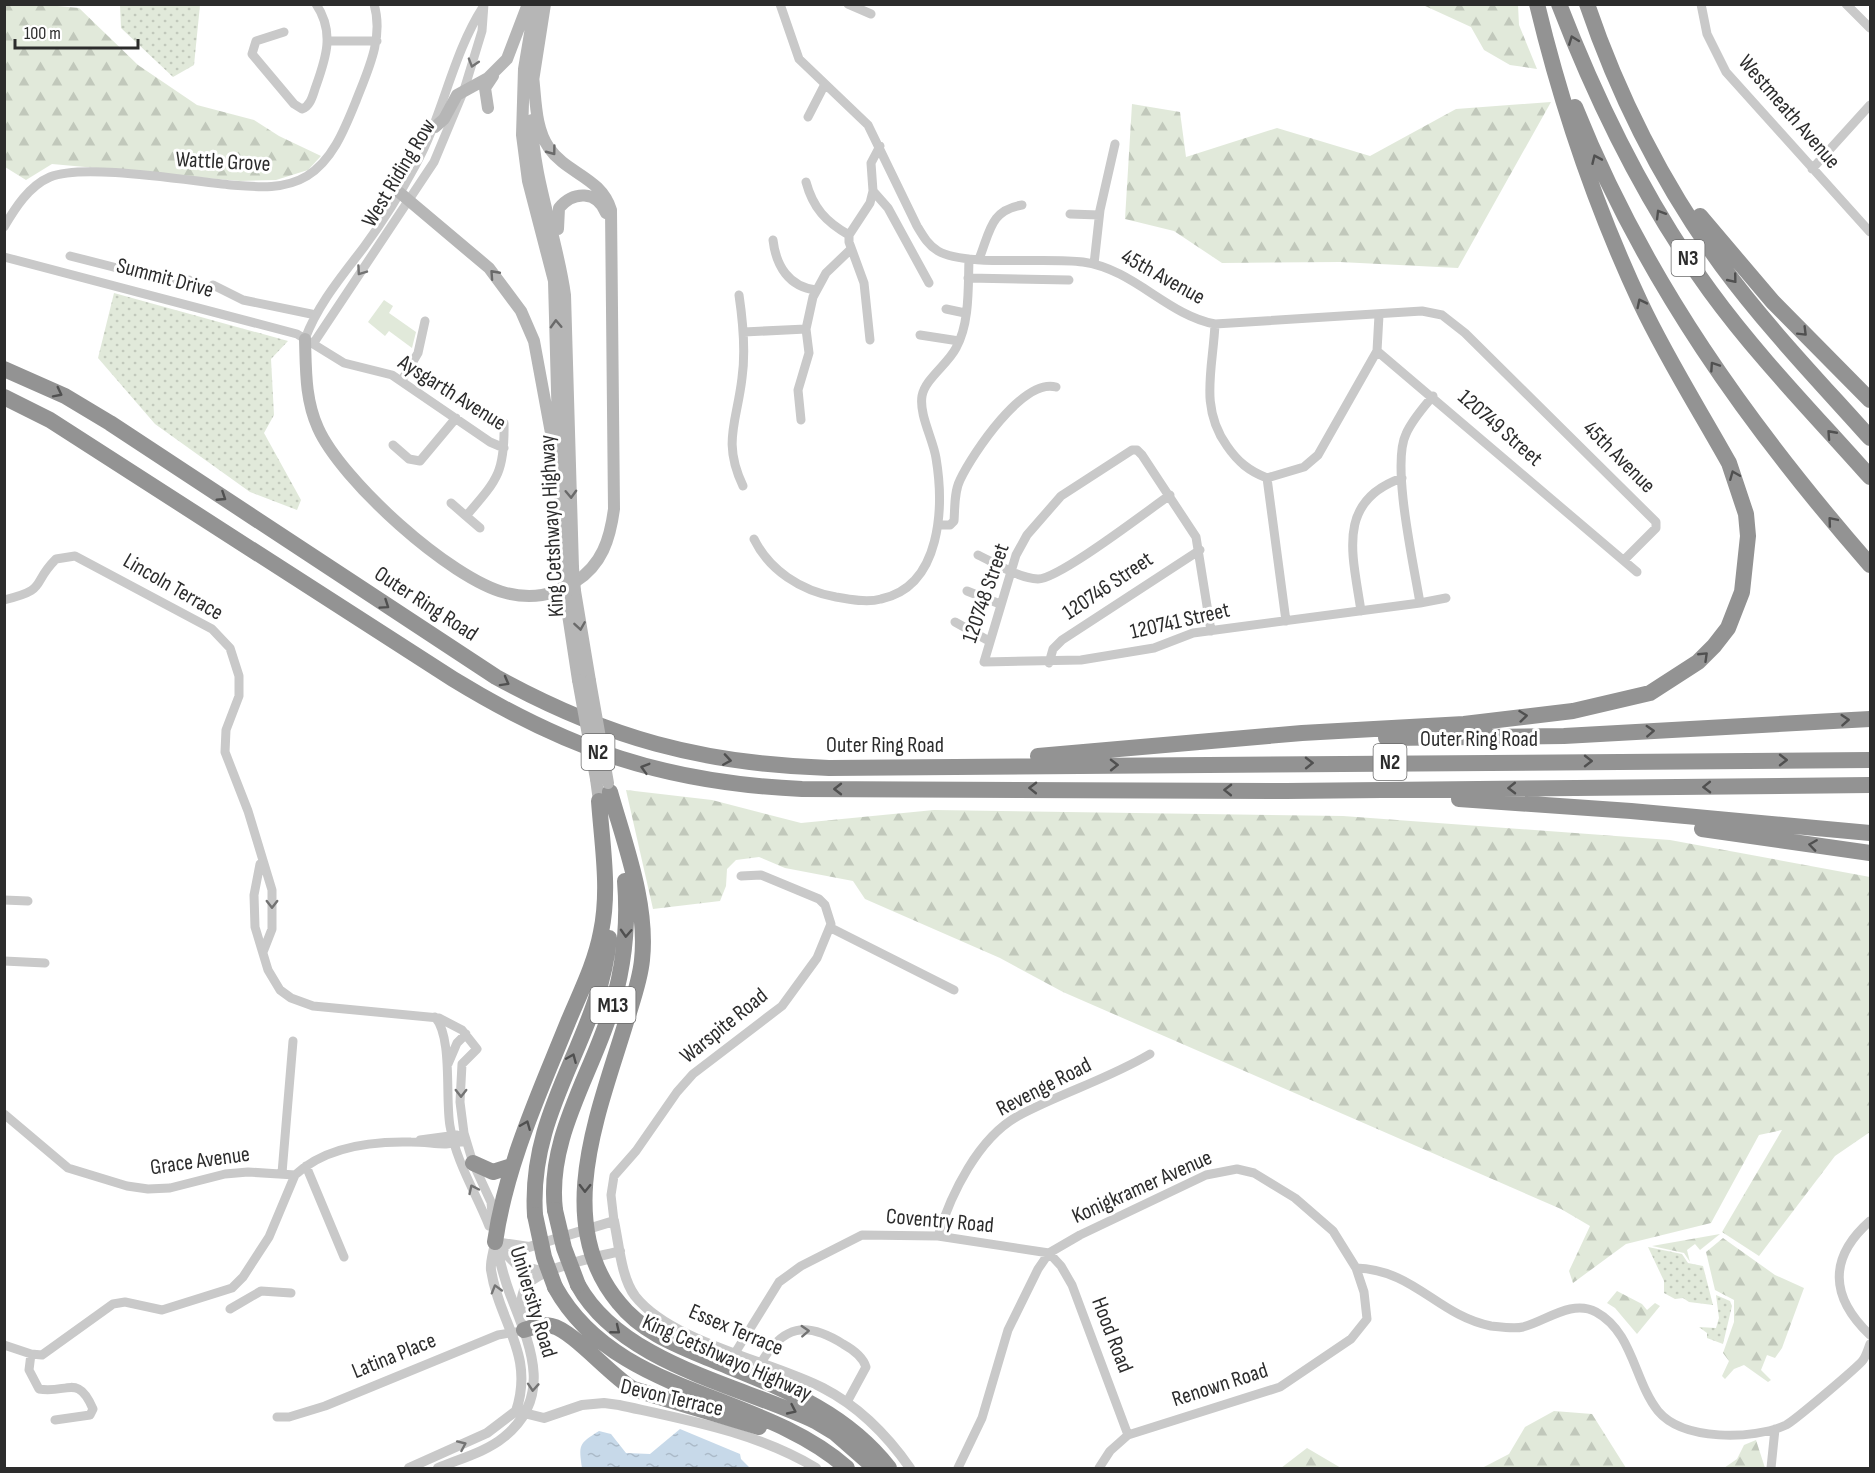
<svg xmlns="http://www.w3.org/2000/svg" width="1875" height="1473" viewBox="0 0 1875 1473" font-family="'Sofia Sans Condensed',sans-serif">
	<defs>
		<pattern id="grass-dots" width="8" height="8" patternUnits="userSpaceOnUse" patternTransform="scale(1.5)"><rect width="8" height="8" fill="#e1e9da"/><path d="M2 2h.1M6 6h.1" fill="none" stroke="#c1c8bb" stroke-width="1.8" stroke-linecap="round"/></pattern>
		<pattern id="forest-firs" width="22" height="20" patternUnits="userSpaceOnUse" patternTransform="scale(1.5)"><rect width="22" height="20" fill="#e1e9da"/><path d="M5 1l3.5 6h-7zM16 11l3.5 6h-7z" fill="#c1c8bb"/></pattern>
		<pattern id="water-ripples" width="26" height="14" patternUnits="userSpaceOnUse" patternTransform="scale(1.5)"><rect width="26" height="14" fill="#c7d9e9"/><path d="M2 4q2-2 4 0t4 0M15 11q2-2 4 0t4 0" fill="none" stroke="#abbac8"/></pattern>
	</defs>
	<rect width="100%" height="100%" fill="#fff"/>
	<path fill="url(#grass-dots)" d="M120 5H200L194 65 173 77 121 28Z
		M114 293 288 341 271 359 274 415 264 433 301 500 297 510 250 492 155 424 98 358Z
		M1648 1247 1682 1254 1688 1263 1703 1266 1713 1305 1689 1302 1683 1298 1675 1299 1664 1293V1281Z
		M1716 1295 1730 1301 1732 1306 1723 1344 1707 1338V1333L1699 1327 1716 1328 1719 1318Z"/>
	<path fill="url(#forest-firs)" d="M36 4 79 8 138 65 197 105 254 120 279 136 321 156 308 170 276 180 240 181 52 164 26 180 5 167 4 5Z
		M1423 5H1518L1519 25 1537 69 1510 65 1484 50 1471 27Z
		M1551 102 1458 268 1340 262 1222 263 1174 231 1125 219 1132 104 1180 112 1186 157 1277 128 1370 156 1456 109Z
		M626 790 712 800 801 823 934 810 1343 816 1670 840 1870 877V1132L1835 1156 1759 1256 1722 1232 1782 1130 1759 1135 1711 1223 1626 1244 1573 1283 1569 1271 1590 1226 1561 1209 1063 992 1000 958 865 899 853 881 785 868 759 857 736 860 727 869 726 886 720 901 653 909Z
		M1720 1234 1700 1250 1695 1244 1687 1250 1690 1262 1684 1253 1652 1246Z
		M1723 1238 1775 1275 1804 1288 1782 1348 1775 1358 1767 1355 1761 1370 1771 1380 1768 1382 1744 1365 1734 1369 1725 1379 1722 1376 1729 1361 1723 1353 1734 1322V1300L1715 1290 1706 1252Z
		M1617 1291 1642 1304 1647 1310 1655 1303 1660 1306 1637 1334 1615 1308 1607 1303Z
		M1554 1411 1592 1414 1626 1468H1482L1509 1454 1525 1427Z
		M1756 1440 1765 1468H1724L1737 1459 1744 1445Z
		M1307 1448 1341 1468H1281Z"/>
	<path fill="#e1e9da" d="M384 300 393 306 389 313 416 332 412 348 389 331 385 336 368 322Z"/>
	<path fill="url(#water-ripples)" d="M680 1429 740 1454 741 1459 750 1468H582C579 1445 578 1444 599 1431L611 1434 626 1453 650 1454Z"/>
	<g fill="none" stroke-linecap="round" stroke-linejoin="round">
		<path stroke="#c9c9c9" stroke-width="9" d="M780 4 799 59 868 125 917 226C923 236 928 245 938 251 965 267 1047 257 1083 262 1134 269 1167 315 1215 324L1422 311 1442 315 1465 333 1656 522V528L1624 560
			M848 4 871 14
			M1701 4 1707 34 1726 72 1870 232
			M1846 4 1870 28
			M284 32 256 41 252 54 294 104 302 109C311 106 313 94 316 86 326 58 335 32 316 4
			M328 41H377
			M808 117 825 84
			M1812 169 1870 105
			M806 182C813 208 826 222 849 235
			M873 191 888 208 929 283
			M1070 214 1099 215
			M4 227C15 208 29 186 50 177 84 163 189 181 231 185 256 187 284 190 307 176 333 160 345 128 356 101 368 70 384 38 374 4
			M773 240C776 266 789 287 816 290
			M70 256 168 281 189 280
			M4 257 297 334 344 363 392 375 490 442 504 448
			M979 259C990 232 990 210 1022 205
			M1094 264 1100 210 1115 144
			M968 278 1069 280
			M213 285 243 300 316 315
			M739 295C743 322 746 350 742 378 737 422 722 442 743 486
			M946 309 965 313
			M1379 315 1377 351 1637 572
			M1215 324C1213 369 1199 407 1227 446 1238 462 1249 471 1267 478L1304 467 1318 455 1377 351
			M744 332 806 329
			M920 335 959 341
			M305 339C318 304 342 276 364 247 383 221 400 194 415 166 443 116 452 55 483 7
			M870 340 864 283 849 242V235L870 203 873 191 871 163 880 146
			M313 344 434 162 464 90 482 31 484 4
			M402 380 418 353 425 321
			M801 420 798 390 809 353 806 329 813 297 826 273 850 250
			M393 445 409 459 420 461 456 418
			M1267 478 1286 621
			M451 503 466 516
			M939 525H950L954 521C955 508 954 492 960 480 973 453 1023 378 1056 387
			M480 528 466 516C497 480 505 473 504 423
			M754 539C769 570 801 591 836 597 850 599 866 603 881 599 942 586 944 506 936 458 933 439 919 415 922 396 925 379 948 364 956 348 970 323 968 287 969 259
			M978 555C995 563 1018 578 1038 579 1059 579 1147 511 1170 495
			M967 591 1000 604
			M4 600C49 589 30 585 56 559L75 556 212 629 230 648 239 676V696L226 730 225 752 248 811 272 890V929L263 952
			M1420 603C1414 566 1391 464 1406 434 1412 420 1423 408 1433 396
			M1361 611C1353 556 1335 501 1402 478
			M955 622 989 641
			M1211 631 1196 537 1142 455 1137 450H1132L1061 496 1027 535 1016 555 984 662 1081 660 1154 648 1193 633 1420 603 1446 598
			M1049 663 1053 649 1062 640 1200 550
			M260 864 254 895 255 927 268 970 280 990 291 998 313 1006 439 1018 462 1030 477 1049 462 1064 460 1102 464 1133 473 1163 491 1202 493 1225
			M4 900 28 901
			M831 928 954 990
			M4 961 45 963
			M435 1017C453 1037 445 1099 450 1126 456 1162 476 1193 489 1226
			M448 1064 457 1043 466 1034
			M4 1114 68 1168 127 1186 148 1189 170 1188 225 1174 248 1172 295 1175C325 1147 372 1141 411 1142 434 1142 442 1147 466 1141
			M420 1140 457 1135
			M306 1166 344 1257
			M282 1173 293 1041
			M614 1221 611 1195 614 1176 636 1151 677 1092 693 1074 782 1006 817 958 831 924 825 905 819 899 761 875 741 876
			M1870 1221C1828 1258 1830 1297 1870 1335
			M938 1236C951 1194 978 1138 1018 1116 1061 1093 1108 1079 1150 1054
			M1356 1268C1415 1270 1437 1315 1491 1326 1501 1327 1514 1329 1523 1327 1546 1321 1572 1299 1596 1312 1633 1332 1634 1381 1658 1411 1683 1441 1753 1440 1786 1425 1794 1421 1859 1366 1863 1360 1866 1356 1868 1349 1870 1344
			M230 1309 261 1291 291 1293
			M4 1345 31 1354 42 1355 113 1304 125 1302 162 1310 232 1288 243 1277 269 1237 295 1175
			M735 1353 779 1282 801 1266 862 1235 938 1236 1049 1253 1061 1266 1072 1285 1128 1435
			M31 1354 29 1370 39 1389C67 1394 78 1373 93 1409L90 1415 55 1420
			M761 1363C783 1325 806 1321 843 1344 852 1349 863 1357 866 1367L847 1402
			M277 1417H289L325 1406 498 1335 516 1332
			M958 1468 982 1418 1008 1330 1038 1269 1049 1253 1080 1235 1206 1175 1237 1169 1254 1173 1295 1198 1333 1231 1356 1268 1364 1292 1367 1319 1351 1339 1280 1387 1128 1435 1110 1451 1099 1468
			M1771 1468 1775 1429"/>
		<path stroke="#c9c9c9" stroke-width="10" d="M495 1242 529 1247 614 1221C619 1244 621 1277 635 1296 672 1343 771 1361 823 1388 860 1407 887 1435 910 1468
			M499 1247 517 1265 546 1272
			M521 1316C521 1306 521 1296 525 1288 536 1268 598 1257 620 1251
			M516 1411 544 1418 582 1405 604 1403 619 1405C687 1420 756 1432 816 1468
			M409 1468 487 1433 516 1411C535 1354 499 1323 491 1270 490 1261 494 1251 495 1242
			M438 1468C459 1459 486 1452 504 1437 555 1396 529 1343 510 1294 504 1278 500 1262 496 1245"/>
		<path stroke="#b6b6b6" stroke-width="12" d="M535 4 524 69 522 135 528 181 554 281 562 572
			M533 81 545 4
			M488 108 485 88 493 76
			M532 120C533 180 557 236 565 295L573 568
			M435 127 444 119 457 95 488 78 507 59 528 4
			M400 193 489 268 521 311 534 341 553 444
			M558 229 559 208C573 191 597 190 606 213
			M305 339C306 370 305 399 318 428 341 480 450 579 506 593 530 599 555 596 575 582 602 565 610 539 614 509L611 210C601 177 567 174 549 148 535 128 536 100 533 76
			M575 591 590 681
			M565 595 578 680
			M596 779 599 801"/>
		<path stroke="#939393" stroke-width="16" d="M1559 4C1598 105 1646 203 1710 291 1758 357 1816 416 1870 477
			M1587 4C1619 98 1664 186 1722 266 1767 327 1820 382 1870 438
			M1575 107C1644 280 1749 426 1870 565
			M1700 216 1773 302 1870 400
			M4 369 65 396 110 423 496 677C607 738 702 764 829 768L1870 760
			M4 397 50 420 453 679C569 750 666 783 802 789L1286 791 1870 785
			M1386 738 1564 736 1870 719
			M1038 756 1302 733 1464 724 1573 711 1650 693 1698 662 1714 646 1728 628 1742 592 1748 536 1746 514 1729 463C1700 411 1667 359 1641 304 1596 208 1562 108 1537 4
			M610 792C625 845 648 904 642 960 640 981 632 1002 626 1022 600 1109 551 1222 619 1303 642 1332 677 1345 710 1359 778 1387 843 1409 889 1468
			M1459 799 1631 811 1870 833
			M1702 829 1870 853
			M473 1163 493 1172 512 1166
			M555 1210C547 1143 586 1083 607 1022 623 976 629 930 625 881
			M535 1215C528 1107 600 1039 609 938
			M495 1242C506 1165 539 1094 568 1022 580 993 595 964 601 932 610 890 602 844 599 801
			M578 1285C621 1363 739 1385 815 1421L835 1433 875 1468
			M555 1287C616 1397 760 1391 847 1468
			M524 1330C533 1327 542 1324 552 1326 572 1330 610 1375 633 1389L759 1427"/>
		<path stroke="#b6b6b6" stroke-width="12" d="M573 568 575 591
			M562 572 565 595
			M578 680 596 779
			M590 681 608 783"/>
		<path stroke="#939393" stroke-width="16" d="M555 1210 564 1248 578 1285
			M535 1215 544 1257 555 1287"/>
	</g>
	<defs><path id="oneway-chevron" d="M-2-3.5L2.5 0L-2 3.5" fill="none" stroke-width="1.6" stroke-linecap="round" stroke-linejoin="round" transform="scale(1.5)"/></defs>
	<g stroke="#505050">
		<use href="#oneway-chevron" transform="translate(1573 40) rotate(-111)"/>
		<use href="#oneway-chevron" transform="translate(1596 159) rotate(-114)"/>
		<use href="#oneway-chevron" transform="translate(1660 214) rotate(-121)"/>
		<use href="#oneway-chevron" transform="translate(1733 279) rotate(51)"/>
		<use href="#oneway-chevron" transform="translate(1641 303) rotate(-116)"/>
		<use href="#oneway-chevron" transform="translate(1803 332) rotate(45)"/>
		<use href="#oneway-chevron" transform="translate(1714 366) rotate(-124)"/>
		<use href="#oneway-chevron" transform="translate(58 393) rotate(27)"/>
		<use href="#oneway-chevron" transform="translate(1831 434) rotate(-132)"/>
		<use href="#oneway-chevron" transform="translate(1734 475) rotate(-112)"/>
		<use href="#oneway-chevron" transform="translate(222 497) rotate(33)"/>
		<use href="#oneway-chevron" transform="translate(1832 521) rotate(-130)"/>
		<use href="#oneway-chevron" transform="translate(385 605) rotate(34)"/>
		<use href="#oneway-chevron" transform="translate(1704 656) rotate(-44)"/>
		<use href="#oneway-chevron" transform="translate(505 682) rotate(29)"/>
		<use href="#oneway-chevron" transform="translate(1523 716) rotate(-6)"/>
		<use href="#oneway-chevron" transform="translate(1845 720) rotate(-4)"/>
		<use href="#oneway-chevron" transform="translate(1650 731) rotate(-3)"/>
		<use href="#oneway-chevron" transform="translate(727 760) rotate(9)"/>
		<use href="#oneway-chevron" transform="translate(1783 760)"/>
		<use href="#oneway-chevron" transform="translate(1588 761)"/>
		<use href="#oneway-chevron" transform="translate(1309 763) rotate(-1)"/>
		<use href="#oneway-chevron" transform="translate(1114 765) rotate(-1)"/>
		<use href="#oneway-chevron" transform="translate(645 768) rotate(-164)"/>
		<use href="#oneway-chevron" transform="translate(1707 787) rotate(179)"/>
		<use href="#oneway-chevron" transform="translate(1033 788) rotate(-179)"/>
		<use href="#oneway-chevron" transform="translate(1512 788) rotate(179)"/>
		<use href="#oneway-chevron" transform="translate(838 789) rotate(-180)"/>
		<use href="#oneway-chevron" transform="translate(1228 790) rotate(-179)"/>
		<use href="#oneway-chevron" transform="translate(1813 845) rotate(-172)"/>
		<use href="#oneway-chevron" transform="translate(626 933) rotate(93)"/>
		<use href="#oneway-chevron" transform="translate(572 1058) rotate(-67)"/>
		<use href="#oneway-chevron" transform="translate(526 1125) rotate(-68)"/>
		<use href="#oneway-chevron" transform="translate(585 1188) rotate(91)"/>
		<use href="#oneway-chevron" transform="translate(616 1330) rotate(39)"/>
		<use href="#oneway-chevron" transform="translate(792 1410) rotate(25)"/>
	</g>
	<g stroke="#737373">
		<use href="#oneway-chevron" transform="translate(473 63) rotate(107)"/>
		<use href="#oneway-chevron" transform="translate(361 271) rotate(125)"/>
		<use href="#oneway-chevron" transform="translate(272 904) rotate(90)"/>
		<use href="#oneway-chevron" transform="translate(461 1093) rotate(90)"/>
		<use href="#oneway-chevron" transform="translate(473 1189) rotate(-115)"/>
		<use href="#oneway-chevron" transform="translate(496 1289) rotate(-106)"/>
		<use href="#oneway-chevron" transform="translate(805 1331) rotate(-3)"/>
		<use href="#oneway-chevron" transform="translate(533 1387) rotate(94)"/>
		<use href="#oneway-chevron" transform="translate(462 1445) rotate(-24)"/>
	</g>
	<g stroke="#6a6a6a">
		<use href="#oneway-chevron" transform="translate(552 151) rotate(53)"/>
		<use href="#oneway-chevron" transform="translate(494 274) rotate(-132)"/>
		<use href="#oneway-chevron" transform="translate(556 324) rotate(-92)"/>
		<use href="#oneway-chevron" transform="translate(571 494) rotate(88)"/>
		<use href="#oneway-chevron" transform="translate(580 626) rotate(81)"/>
	</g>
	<g text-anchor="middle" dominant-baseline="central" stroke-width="6" stroke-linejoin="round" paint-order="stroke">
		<g fill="#fff" stroke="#6b6b6b" stroke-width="1.5">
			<rect x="1671.5" y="240" width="33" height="36" rx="4.5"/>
			<rect x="581.5" y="734" width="33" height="36" rx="4.5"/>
			<rect x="1373.5" y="744" width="33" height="36" rx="4.5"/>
			<rect x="590.5" y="987" width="45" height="36" rx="4.5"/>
		</g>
		<g font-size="21" font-weight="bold" fill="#2c2c2c">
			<text x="1688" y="258">N3</text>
			<text x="598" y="752">N2</text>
			<text x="1390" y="762">N2</text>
			<text x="613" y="1005">M13</text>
		</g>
		<g font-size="22" fill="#2c2c2c" stroke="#fff">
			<text transform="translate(1789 112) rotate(49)">Westmeath Avenue</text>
			<text transform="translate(223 162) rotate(3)">Wattle Grove</text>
			<text transform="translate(399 173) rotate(-59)">West Riding Row</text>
			<text transform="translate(1163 277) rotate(29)">45th Avenue</text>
			<text transform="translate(165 278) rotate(15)">Summit Drive</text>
			<text transform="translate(452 393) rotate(32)">Aysgarth Avenue</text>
			<text transform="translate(1500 428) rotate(41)">120749 Street</text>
			<text transform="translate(1619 457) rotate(45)">45th Avenue</text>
			<text transform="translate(552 526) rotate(-93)">King Cetshwayo Highway</text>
			<text transform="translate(1108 586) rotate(-34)">120746 Street</text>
			<text transform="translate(173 587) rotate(30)">Lincoln Terrace</text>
			<text transform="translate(986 593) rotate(-71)">120748 Street</text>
			<text transform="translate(426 604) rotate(33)">Outer Ring Road</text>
			<text transform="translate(1180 621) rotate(-13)">120741 Street</text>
			<text x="1479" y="739">Outer Ring Road</text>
			<text x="885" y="745">Outer Ring Road</text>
			<text transform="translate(724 1026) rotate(-39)">Warspite Road</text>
			<text transform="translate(1044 1087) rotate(-27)">Revenge Road</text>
			<text transform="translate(200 1161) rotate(-8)">Grace Avenue</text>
			<text transform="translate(1142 1187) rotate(-24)">Konigkramer Avenue</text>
			<text transform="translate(940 1221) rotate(5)">Coventry Road</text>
			<text transform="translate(533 1302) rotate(73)">University Road</text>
			<text transform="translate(736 1330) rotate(23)">Essex Terrace</text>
			<text transform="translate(1112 1335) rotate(69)">Hood Road</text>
			<text transform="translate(394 1356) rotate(-22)">Latina Place</text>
			<text transform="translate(727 1358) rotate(24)">King Cetshwayo Highway</text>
			<text transform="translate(1220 1385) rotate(-18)">Renown Road</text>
			<text transform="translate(672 1398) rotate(13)">Devon Terrace</text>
		</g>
	</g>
	<rect width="1875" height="1473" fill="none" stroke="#2c2c2c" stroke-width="12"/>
	<path d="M15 39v9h123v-9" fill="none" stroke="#2c2c2c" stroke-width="3"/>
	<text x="24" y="39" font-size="18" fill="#2c2c2c" stroke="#ffffff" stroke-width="4.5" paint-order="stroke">100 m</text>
</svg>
